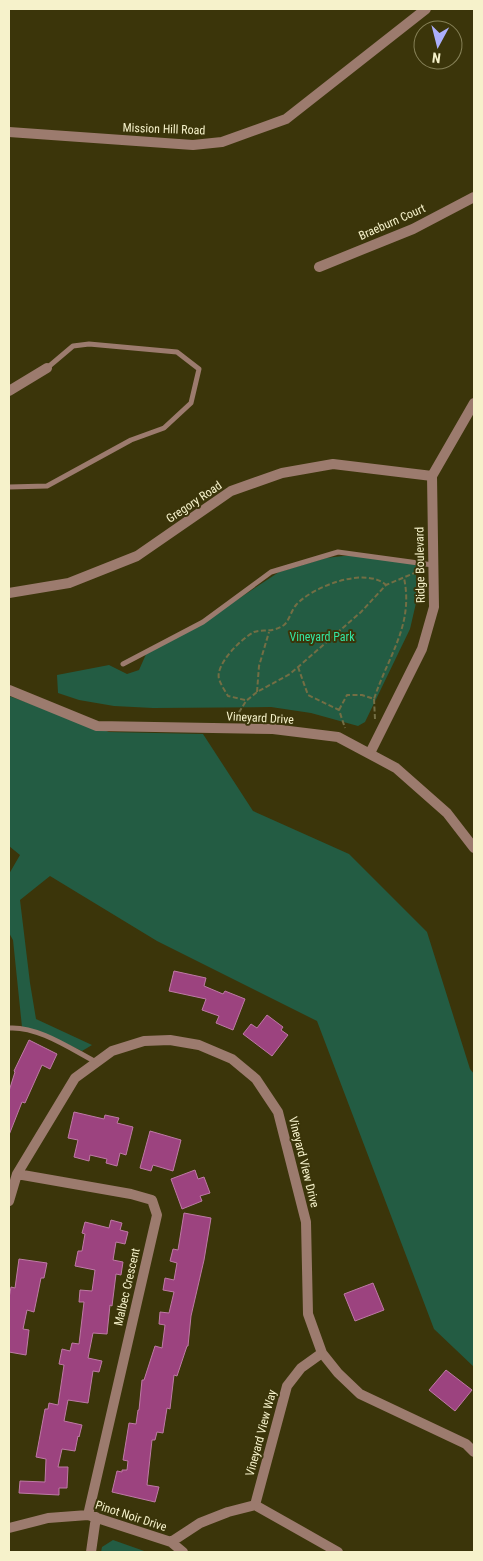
<svg xmlns="http://www.w3.org/2000/svg" width="483" height="1561" viewBox="0 0 483 1561" font-family="'Roboto Condensed',sans-serif">
	<rect width="100%" height="100%" fill="#3b350a"/>
	<path fill="#235c43" d="M343 556H358L416 563V603L410 629 365 722 358 726 311 713 271 707 153 708 114 706 79 700 58 693 57 675 109 665 127 674 139 670 147 652 208 619 279 572 326 558Z
		M9 696 109 732 203 734 253 811 349 854 427 932 470 1069 474 1074V1367L434 1329 317 1021 157 941 50 876 20 900 30 983 36 1019 92 1045 82 1051 39 1031 22 1027 13 940 9 933V874L20 855 9 846Z
		M113 1540 147 1552H101L102 1547Z"/>
	<path fill="#9c437f" stroke="#be7aa5" d="M174 971 206 978 204 986 223 994 225 991 245 999 233 1030 216 1023 219 1016 202 1010 206 999 169 991Z
		M267 1015 283 1027 281 1030 288 1035 272 1056 243 1034 251 1024 257 1028Z
		M29 1040 57 1054 50 1069 42 1065 25 1103 22 1102 9 1135V1091L15 1072 14 1071Z
		M74 1112 104 1119 105 1115 119 1118 117 1123 133 1127 126 1155 120 1153 117 1166 106 1163 107 1159 90 1155 89 1161 74 1157 78 1140 68 1138Z
		M150 1131 181 1140 173 1171 153 1165 151 1171 140 1168Z
		M195 1170 198 1179 204 1177 210 1193 200 1196 202 1201 182 1209 171 1179Z
		M184 1213 211 1218 204 1260 191 1316 188 1346H187L177 1376 174 1375 170 1409 167 1408 163 1433 157 1432 155 1440H152L147 1485 159 1487 155 1502 112 1492 117 1471 122 1472V1470H127L128 1461 123 1460 129 1423 136 1424 138 1410H139L142 1380H144L155 1346 162 1348 165 1325 159 1324 160 1312 169 1313 174 1292 163 1290 165 1278 174 1280 177 1263 170 1261 173 1249 178 1250Z
		M111 1220 122 1223 120 1230 128 1232 125 1244 116 1242 113 1260 123 1262 121 1275 116 1274 112 1306 110 1305 107 1334 93 1333 88 1358 102 1361 99 1372 93 1371 88 1403 68 1400 64 1421 82 1425 79 1437 78 1436 75 1451 62 1449 58 1467H68L67 1488H59V1495L19 1493 20 1481 45 1482 46 1459 36 1457 45 1409H48L49 1403 58 1405 64 1365 59 1364 62 1349 70 1351 72 1343 79 1344 84 1302H79L80 1290 92 1291 95 1270 75 1266 78 1251H82L85 1234 82 1233 85 1222 109 1228Z
		M19 1259 47 1263 44 1278H41L34 1312 27 1310 23 1329 29 1330 26 1355 9 1352V1298L11 1287 15 1288Z
		M373 1283 384 1310 355 1321 344 1294Z
		M446 1370 472 1390 455 1411 429 1390Z"/>
	<g fill="none" stroke-linecap="round" stroke-linejoin="round">
		<path stroke="#736e44" stroke-width="2" stroke-dasharray="5 2.5" stroke-linecap="butt" d="M298 667 308 695 339 710 345 728
			M257 692 259 666 269 632
			M374 699 375 719
			M245 700 228 696C225 691 221 685 219 679 215 664 242 638 254 632 262 629 273 633 284 625 289 621 291 611 296 605 312 587 365 566 386 585
			M339 710 347 695H362L374 699C388 656 414 625 404 578
			M235 719 246 701 257 692 290 674 361 612 386 585 419 571"/>
		<path stroke="#9c7b6e" stroke-width="5" d="M9 487 47 486 131 440 164 428 191 403 199 369 177 352 89 344 73 346 47 368
			M123 664 203 622 271 572 338 552 433 565
			M9 1028C38 1026 71 1049 96 1062"/>
		<path stroke="#9c7b6e" stroke-width="10" d="M9 132 193 145 222 142 286 119 426 9
			M319 267 413 229 474 197
			M9 391 47 368
			M9 593 69 583 137 556 231 491 282 473 333 464 432 476
			M9 690 97 726 273 729 338 737 396 768 447 813 474 848
			M370 753 422 649 434 607 432 476 474 403
			M17 1174 131 1194 152 1200 157 1215 88 1515
			M9 1201 17 1174 75 1078 112 1051 144 1041 170 1040 199 1045 232 1059 256 1079 278 1112 306 1222 308 1314 322 1353 338 1373 360 1394 466 1444 474 1452
			M255 1505 287 1386 301 1368 322 1353
			M9 1528 48 1518 88 1515 171 1542 183 1552
			M171 1542 200 1523 228 1512 255 1505 338 1552
			M91 1552 96 1517"/>
	</g>
	<g text-anchor="middle" dominant-baseline="central" stroke-width="4" stroke-linejoin="round" paint-order="stroke">
		<g font-size="12" fill="#f6f2cb" stroke="#3b350a">
			<text transform="translate(164 129) rotate(2)">Mission Hill Road</text>
			<text transform="translate(392 222) rotate(-24)">Braeburn Court</text>
			<text transform="translate(194 502) rotate(-34)">Gregory Road</text>
			<text transform="translate(420 565) rotate(-91)">Ridge Boulevard</text>
			<text transform="translate(260 718) rotate(3)">Vineyard Drive</text>
			<text transform="translate(304 1162) rotate(76)">Vineyard View Drive</text>
			<text transform="translate(127 1287) rotate(-77)">Malbec Crescent</text>
			<text transform="translate(261 1433) rotate(-75)">Vineyard View Way</text>
			<text transform="translate(131 1516) rotate(18)">Pinot Noir Drive</text>
		</g>
		<g font-size="12" fill="#33e6a3" stroke="#3b350a">
			<text x="322" y="637">Vineyard Park</text>
		</g>
	</g>
	<rect width="483" height="1561" fill="none" stroke="#f6f2cb" stroke-width="20"/>
	<g transform="translate(438 45) rotate(187)"><circle r="24" fill="#3b350a" stroke="#868157"/>
	<path d="M0-4L9 19L0 12L-9 19Z" fill="#acaffb"/>
	<text y="-8" font-size="14" font-weight="bold" text-anchor="middle" fill="#f6f2cb">N</text>
	</g>
</svg>
